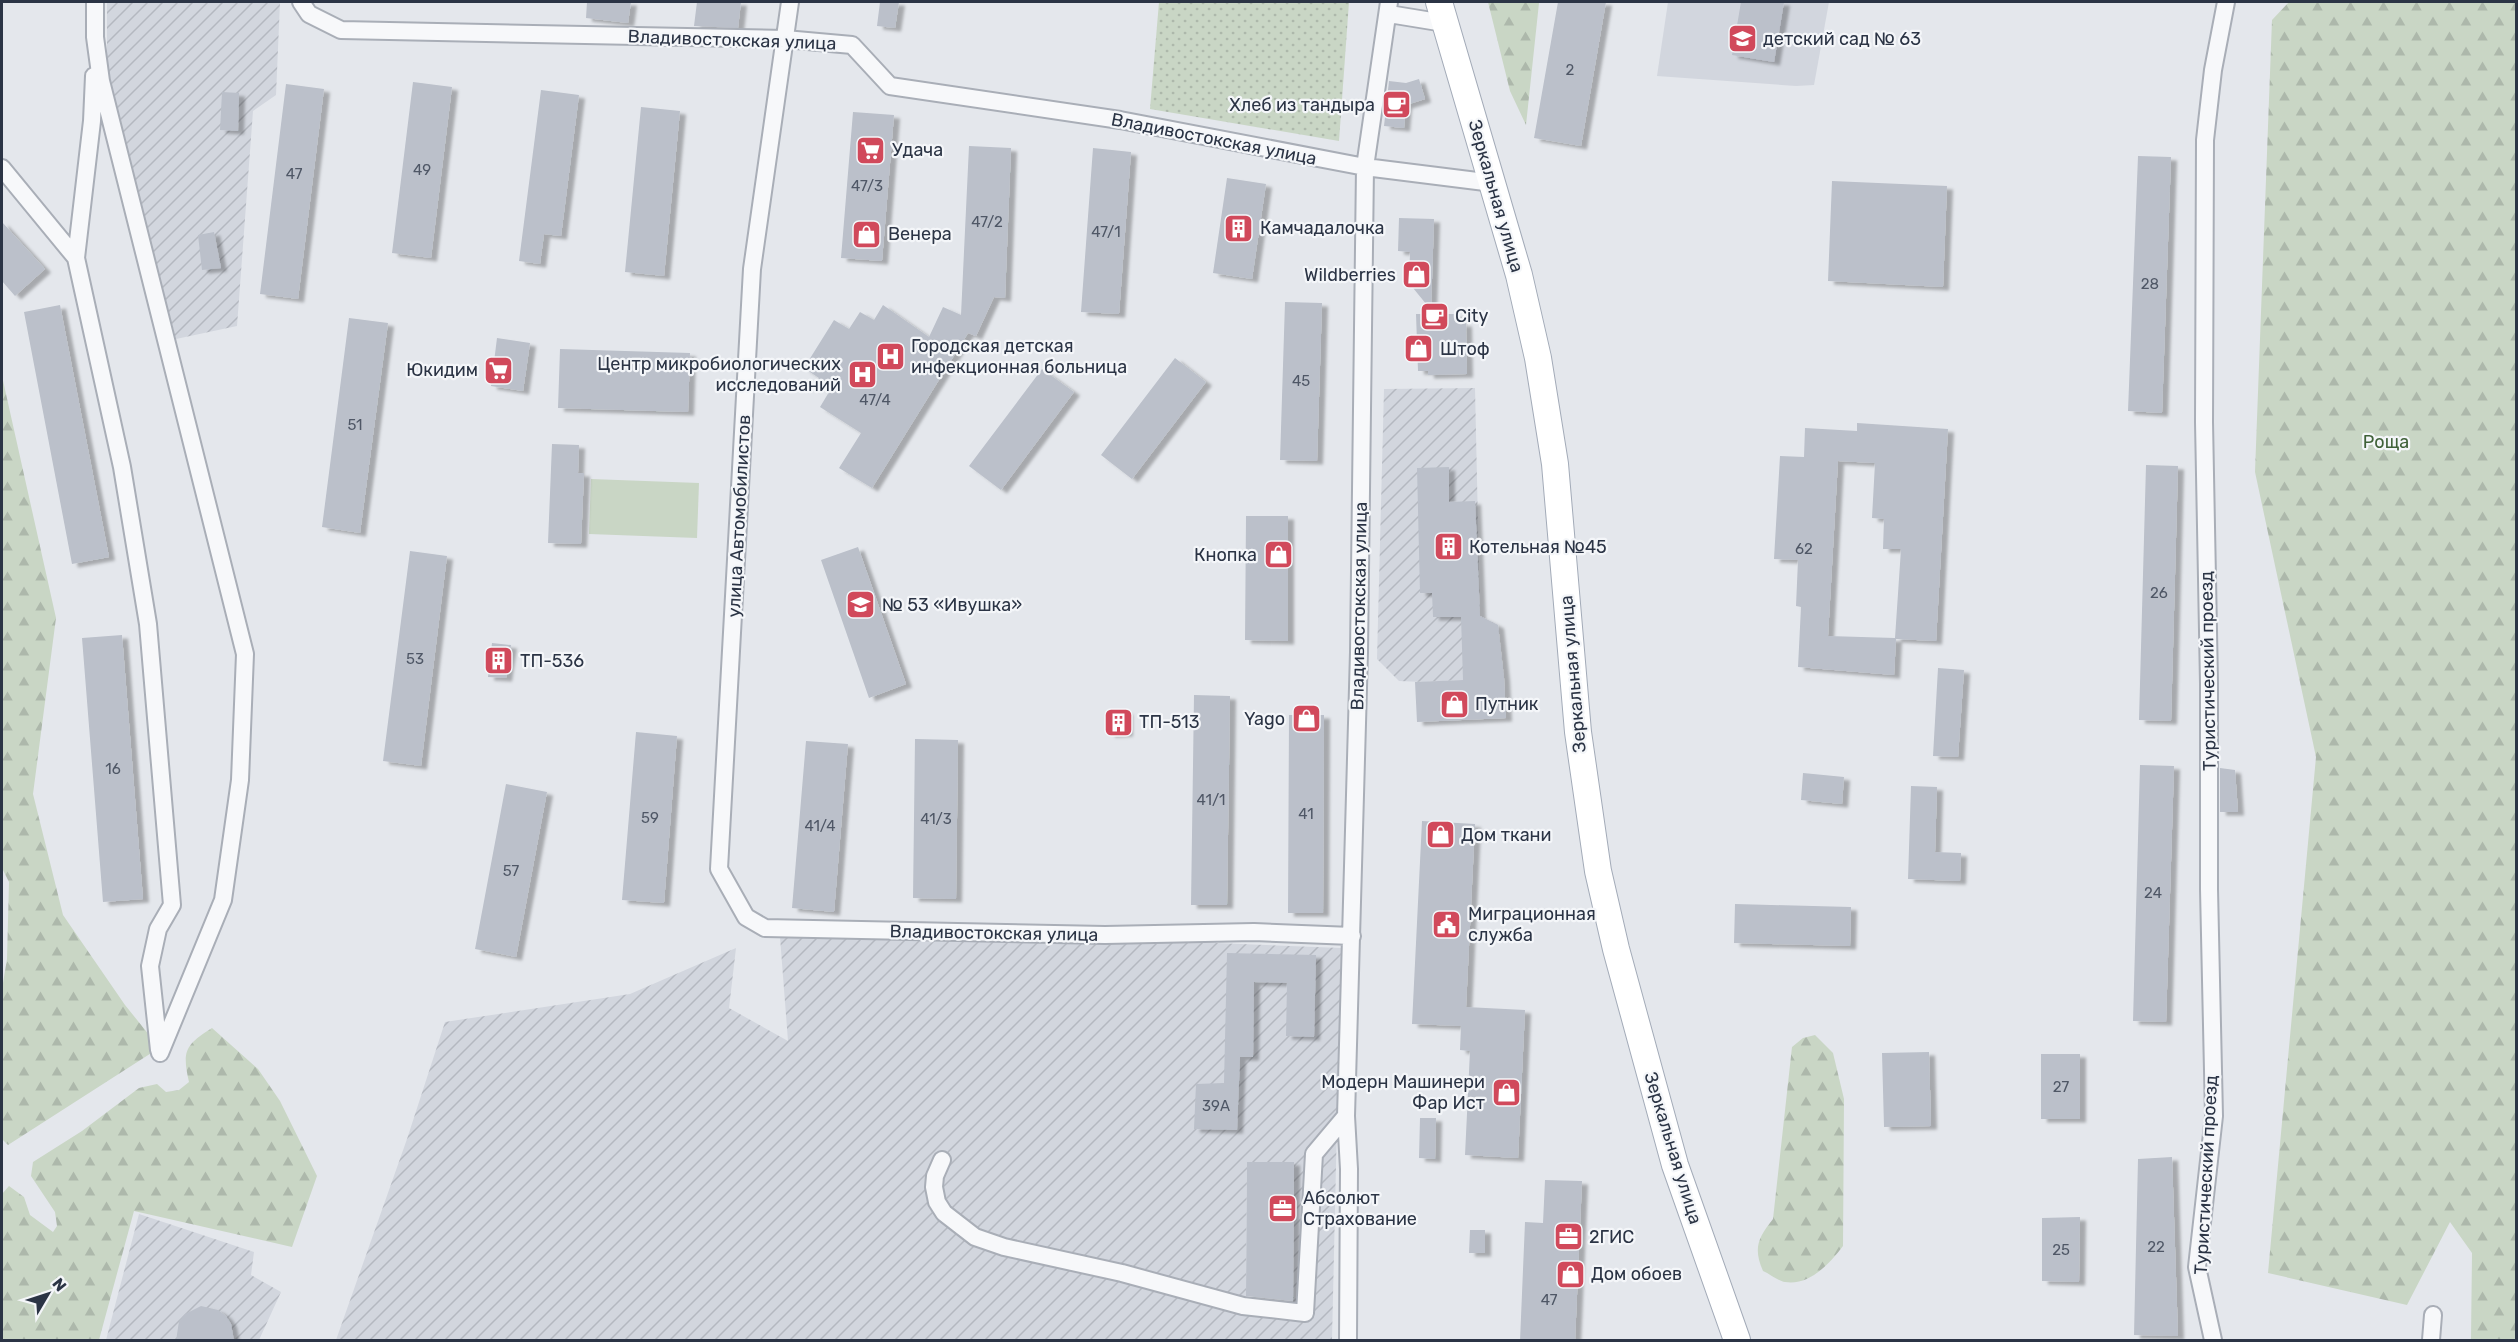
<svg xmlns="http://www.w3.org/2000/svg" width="2518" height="1342" viewBox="0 0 2518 1342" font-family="Rubik,sans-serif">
	<defs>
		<pattern id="industrial-furrows" width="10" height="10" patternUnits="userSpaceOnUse" patternTransform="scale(1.5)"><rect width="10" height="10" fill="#d2d6de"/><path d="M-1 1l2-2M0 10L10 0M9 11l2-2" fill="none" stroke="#b4b8c0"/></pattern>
		<pattern id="forest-firs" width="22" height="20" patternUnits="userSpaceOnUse" patternTransform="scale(1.5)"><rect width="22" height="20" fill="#c9d6c5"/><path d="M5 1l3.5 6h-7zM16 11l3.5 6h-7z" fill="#adb8ab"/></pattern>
		<pattern id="park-dots" width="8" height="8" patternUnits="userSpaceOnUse" patternTransform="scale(1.5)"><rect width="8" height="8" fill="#c9d6c5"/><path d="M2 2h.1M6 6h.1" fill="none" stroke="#adb8ab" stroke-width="1.8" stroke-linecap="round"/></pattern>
		<filter id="shadow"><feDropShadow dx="6" dy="3.5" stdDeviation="1.5" flood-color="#0004"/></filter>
	</defs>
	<rect width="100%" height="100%" fill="#e4e7ec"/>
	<path fill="#d2d6de" d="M1668 2H1829L1814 85 1796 86 1657 76Z"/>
	<path fill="url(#industrial-furrows)" fill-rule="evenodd" d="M107 2H280L276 95 253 111 237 326 176 339 107 78Z
		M1475 388 1480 616 1498 625 1504 678 1423 682 1399 681 1377 659 1384 389Z
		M780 937 1216 943 1341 948 1332 1340H336L407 1139 445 1022 630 994 736 948 729 1008 788 1041ZM1247 1162 1294 1163 1293 1303 1246 1302Z
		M139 1214 254 1252 251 1275 281 1292 259 1340H106Z"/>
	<path fill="#c9d6c5" d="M591 479 699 483 697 538 589 534Z"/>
	<path fill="url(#forest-firs)" d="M1488 2 1539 3 1526 125 1510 91Z
		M2289 2H2516V1340H2471L2472 1253 2450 1222 2407 1305 2268 1273 2316 757 2255 472 2272 20Z
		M2 376 56 618 33 794 63 915 125 1005 150 1036 156 1050 8 1145 2 1139V989L7 959 9 882 2 868Z
		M212 1028 258 1069 280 1101 317 1176 292 1247 134 1211 99 1340H2V1194L9 1186 24 1197 30 1215 53 1232 57 1226 55 1212 31 1176 33 1162 82 1131 139 1088 157 1084 166 1092 179 1090 189 1082C182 1051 185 1045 212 1028Z
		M1815 1035 1833 1053 1844 1099 1843 1246C1830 1263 1810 1286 1785 1282 1778 1281 1770 1274 1763 1271 1753 1248 1758 1238 1773 1219L1792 1047 1803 1038Z"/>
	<path fill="url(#park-dots)" d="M1159 2H1349L1339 141 1150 109Z"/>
	<path fill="#bbc0ca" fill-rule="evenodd" filter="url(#shadow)" d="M587 2H631L628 23 586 18Z
		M697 2H741L738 28 694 26Z
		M880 2H899L895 28 877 26Z
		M1558 2H1606L1581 146 1534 138Z
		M1741 2H1784L1774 62 1732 55Z
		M1419 79 1425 99 1406 105 1404 128 1384 126 1389 81 1406 83Z
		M413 82 452 87 431 258 392 253Z
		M286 84 324 89 298 299 260 294Z
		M541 90 579 95 561 236 544 234 540 264 519 261Z
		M222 92 239 93 238 131 220 130Z
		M641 107 680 111 664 276 625 272Z
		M853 112 894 115 882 261 841 258Z
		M969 146 1011 148 1005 298 994 297 976 336 968 333 872 488 839 468 861 433 820 407 829 392 815 384 819 378 804 368 834 320 849 329 860 312 874 320 883 305 929 337 943 307 961 315Z
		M1093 148 1131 152 1119 314 1081 312Z
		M2138 156 2171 157 2162 413 2128 411Z
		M1227 178 1266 184 1252 279 1213 273Z
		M1832 181 1947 186 1943 287 1828 281Z
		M1399 218 1434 219 1431 310 1409 283 1410 252 1398 251Z
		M2 222 45 269 15 296 2 281Z
		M214 232 221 268 202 270 198 235Z
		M1285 302 1322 303 1317 461 1280 460Z
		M60 305 109 557 72 564 24 312Z
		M1416 314H1460V323H1466L1467 374 1428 375V371H1418Z
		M349 318 388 323 360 533 322 527Z
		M497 338 530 343 523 391 491 386Z
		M560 349 690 353 688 412 558 408Z
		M1175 358 1206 382 1132 479 1101 455Z
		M1042 369 1074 392 1001 490 969 466Z
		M1857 423 1948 429 1936 641 1896 639 1894 675 1798 667 1801 607 1796 606 1798 560 1774 559 1780 456 1804 457 1805 428 1857 431ZM1838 461 1875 463 1872 518 1884 519 1883 549H1901L1895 638 1828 636Z
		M552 444 579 445 578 473H584L581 544 548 543Z
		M2146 465 2178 466 2171 721 2139 720Z
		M1449 467V502L1475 501 1480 616 1498 625 1504 678 1506 718 1417 722 1415 682 1463 680 1461 617H1433L1432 593H1420L1417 468Z
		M1246 516H1288V641L1245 640Z
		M858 547 906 684 869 698 821 560Z
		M410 551 447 556 421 766 383 761Z
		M122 635 143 899 103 902 82 638Z
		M492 643 511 645 506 678 488 677Z
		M1938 668 1964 670 1958 757 1933 756Z
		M1194 695 1230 696 1227 905H1191Z
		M1109 711H1127V733L1109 734Z
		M1289 715H1324L1323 913H1288Z
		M636 732 677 736 664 903 622 900Z
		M915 739 958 740 956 899 913 898Z
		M806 741 848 744 834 912 792 908Z
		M2140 765 2174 766 2166 1022 2133 1021Z
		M2220 768 2235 770 2238 812H2220Z
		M1803 773 1844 777 1842 804 1801 800Z
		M506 784 547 792 516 957 475 949Z
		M1911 786 1937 787 1935 852 1961 853 1960 881 1908 879Z
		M1422 821 1475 824 1466 1007 1525 1010 1518 1158 1465 1155 1470 1051 1460 1050 1461 1026 1412 1024Z
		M1735 904 1851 907 1850 946 1734 943Z
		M1227 953 1316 955 1314 1037 1286 1036 1287 983 1254 982 1253 1057H1240L1237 1130 1194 1129 1196 1084 1224 1083Z
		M1929 1052 1931 1126 1884 1127 1882 1053Z
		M2041 1054H2080V1119H2041Z
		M1420 1118H1436L1435 1159 1419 1158Z
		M2172 1157 2178 1336 2134 1335 2138 1159Z
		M1247 1162H1294L1293 1301 1246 1296Z
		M1545 1180 1582 1181 1575 1341H1520L1525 1222 1543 1223Z
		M2080 1217 2079 1282 2042 1281V1218Z
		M1470 1230H1485V1253H1469Z
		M201 1306 218 1310 226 1316 231 1324 234 1341H176L179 1321 185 1314Z"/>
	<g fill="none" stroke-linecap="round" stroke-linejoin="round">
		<defs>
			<path id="street" d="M95 2V37L101 81 245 654 240 780 223 900 160 1053
				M301 2 309 14 341 30 785 39 852 45 890 86 1120 120 1365 167 1493 183
				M790 2 752 269 719 869 746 917 765 928 1105 935 1254 932 1352 936
				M1389 14 1444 23
				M94 76 92 121 76 258 122 467 148 624 172 905 158 929 150 966 159 1050
				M2 168 76 258
				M942 1160 935 1176 934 1187 937 1202 944 1213 975 1237 1004 1247 1122 1273 1243 1306 1305 1313 1314 1154 1346 1116
				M1348 1340 1349 1169 1346 1116 1359 652 1365 167 1389 2
				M2213 1340 2197 1267 2214 1116 2209 889V683L2204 422 2205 140 2213 70 2226 2
				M2431 1340 2433 1315"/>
			<path id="primary" d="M1439 2 1519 275 1538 358 1555 464 1578 732 1598 871 1616 949 1675 1165 1737 1340"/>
		</defs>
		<use href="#street" stroke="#a9aeb7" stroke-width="20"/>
		<use href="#primary" stroke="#a3abb8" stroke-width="28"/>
		<use href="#street" stroke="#f7f8fa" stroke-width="16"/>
		<use href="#primary" stroke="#fff" stroke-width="26"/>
	</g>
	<defs>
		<symbol id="school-square" viewBox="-11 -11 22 22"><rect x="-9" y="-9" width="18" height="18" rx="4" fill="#d1495b" stroke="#f4f6f9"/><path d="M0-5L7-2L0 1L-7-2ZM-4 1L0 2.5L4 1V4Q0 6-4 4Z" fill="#fff"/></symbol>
		<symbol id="cafe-square" viewBox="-11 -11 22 22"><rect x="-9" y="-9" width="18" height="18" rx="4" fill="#d1495b" stroke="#f4f6f9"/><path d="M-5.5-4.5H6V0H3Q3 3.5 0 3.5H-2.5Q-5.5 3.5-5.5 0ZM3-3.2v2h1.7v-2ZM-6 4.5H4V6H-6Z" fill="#fff"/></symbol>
		<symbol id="supermarket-square" viewBox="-11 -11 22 22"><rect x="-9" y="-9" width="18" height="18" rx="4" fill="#d1495b" stroke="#f4f6f9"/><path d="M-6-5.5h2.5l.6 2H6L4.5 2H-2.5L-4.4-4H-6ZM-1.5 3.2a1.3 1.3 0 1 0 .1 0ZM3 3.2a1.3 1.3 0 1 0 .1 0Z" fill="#fff"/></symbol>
		<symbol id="building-square" viewBox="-11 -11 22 22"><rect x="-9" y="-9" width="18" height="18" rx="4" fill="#d1495b" stroke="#f4f6f9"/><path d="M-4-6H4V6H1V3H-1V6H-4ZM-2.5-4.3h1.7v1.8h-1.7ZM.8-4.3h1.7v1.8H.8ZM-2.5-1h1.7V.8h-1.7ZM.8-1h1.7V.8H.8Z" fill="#fff"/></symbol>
		<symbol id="shop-square" viewBox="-11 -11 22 22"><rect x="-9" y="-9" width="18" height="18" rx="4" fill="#d1495b" stroke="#f4f6f9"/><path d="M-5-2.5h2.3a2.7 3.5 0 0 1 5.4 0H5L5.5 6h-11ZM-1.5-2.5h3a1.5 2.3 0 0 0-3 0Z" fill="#fff"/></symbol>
		<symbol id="hospital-square" viewBox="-11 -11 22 22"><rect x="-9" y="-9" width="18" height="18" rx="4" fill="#d1495b" stroke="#f4f6f9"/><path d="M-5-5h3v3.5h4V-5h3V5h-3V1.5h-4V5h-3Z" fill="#fff"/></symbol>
		<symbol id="civic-square" viewBox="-11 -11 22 22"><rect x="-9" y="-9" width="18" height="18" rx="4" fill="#d1495b" stroke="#f4f6f9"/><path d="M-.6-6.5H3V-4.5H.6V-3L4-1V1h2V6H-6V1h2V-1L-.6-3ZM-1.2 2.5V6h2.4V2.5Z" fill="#fff"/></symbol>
		<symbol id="office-square" viewBox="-11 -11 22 22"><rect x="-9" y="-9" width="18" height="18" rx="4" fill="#d1495b" stroke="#f4f6f9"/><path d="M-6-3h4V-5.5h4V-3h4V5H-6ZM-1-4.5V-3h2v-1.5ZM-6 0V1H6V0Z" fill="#fff"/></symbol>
	</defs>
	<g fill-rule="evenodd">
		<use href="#school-square" x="1726" y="22" width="33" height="33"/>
		<use href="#cafe-square" x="1380" y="88" width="33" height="33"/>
		<use href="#supermarket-square" x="854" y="134" width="33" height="33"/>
		<use href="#building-square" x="1222" y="212" width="33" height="33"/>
		<use href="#shop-square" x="850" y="218" width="33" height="33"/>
		<use href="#shop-square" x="1400" y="258" width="33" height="33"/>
		<use href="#cafe-square" x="1418" y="300" width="33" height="33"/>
		<use href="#shop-square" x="1402" y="332" width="33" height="33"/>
		<use href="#hospital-square" x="874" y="340" width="33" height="33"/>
		<use href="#supermarket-square" x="482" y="354" width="33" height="33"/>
		<use href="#hospital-square" x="846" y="358" width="33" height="33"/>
		<use href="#building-square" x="1432" y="530" width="33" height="33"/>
		<use href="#shop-square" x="1262" y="538" width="33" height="33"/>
		<use href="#school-square" x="844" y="588" width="33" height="33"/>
		<use href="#building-square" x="482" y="644" width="33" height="33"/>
		<use href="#shop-square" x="1438" y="688" width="33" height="33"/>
		<use href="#shop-square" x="1290" y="702" width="33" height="33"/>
		<use href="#building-square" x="1102" y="706" width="33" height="33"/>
		<use href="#shop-square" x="1424" y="818" width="33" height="33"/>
		<use href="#civic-square" x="1430" y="908" width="33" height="33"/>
		<use href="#shop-square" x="1490" y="1076" width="33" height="33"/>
		<use href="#office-square" x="1266" y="1192" width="33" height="33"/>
		<use href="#office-square" x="1552" y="1220" width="33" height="33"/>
		<use href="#shop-square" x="1554" y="1258" width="33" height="33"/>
	</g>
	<g text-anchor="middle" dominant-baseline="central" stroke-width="4.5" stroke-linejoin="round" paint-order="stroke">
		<g font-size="15" fill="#4f5766">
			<text x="1570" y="70">2</text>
			<text x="422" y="170">49</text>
			<text x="294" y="174">47</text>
			<text x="867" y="186">47/3</text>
			<text x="987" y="222">47/2</text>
			<text x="1106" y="232">47/1</text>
			<text x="2150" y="284">28</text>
			<text x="1301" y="381">45</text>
			<text x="875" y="400">47/4</text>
			<text x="355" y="425">51</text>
			<text x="1804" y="549">62</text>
			<text x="2159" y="593">26</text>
			<text x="415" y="659">53</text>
			<text x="113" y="769">16</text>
			<text x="1211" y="800">41/1</text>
			<text x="1306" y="814">41</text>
			<text x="650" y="818">59</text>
			<text x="936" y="819">41/3</text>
			<text x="820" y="826">41/4</text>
			<text x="511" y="871">57</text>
			<text x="2153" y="893">24</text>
			<text x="2061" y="1087">27</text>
			<text x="1216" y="1106">39А</text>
			<text x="2156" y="1247">22</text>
			<text x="2061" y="1250">25</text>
			<text x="1549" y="1300">47</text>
		</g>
		<g font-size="18" fill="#2b3445" stroke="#f4f6f9" text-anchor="start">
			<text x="1763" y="39">детский сад № 63</text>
			<text x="1375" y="105" text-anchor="end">Хлеб из тандыра</text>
			<text x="892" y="150">Удача</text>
			<text x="1260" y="228">Камчадалочка</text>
			<text x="888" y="234">Венера</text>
			<text x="1396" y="275" text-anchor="end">Wildberries</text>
			<text x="1455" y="316">City</text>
			<text x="911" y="346">Городская детская<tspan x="911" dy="21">инфекционная больница</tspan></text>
			<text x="1440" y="349">Штоф</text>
			<text x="841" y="364" text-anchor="end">Центр микробиологических<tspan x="841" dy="21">исследований</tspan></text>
			<text x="478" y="370" text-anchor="end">Юкидим</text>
			<text x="1469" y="547">Котельная №45</text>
			<text x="1257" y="555" text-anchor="end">Кнопка</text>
			<text x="882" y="605">№ 53 «Ивушка»</text>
			<text x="520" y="661">ТП-536</text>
			<text x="1475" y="704">Путник</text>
			<text x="1285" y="719" text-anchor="end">Yago</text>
			<text x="1139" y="722">ТП-513</text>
			<text x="1461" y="835">Дом ткани</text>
			<text x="1468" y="914">Миграционная<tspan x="1468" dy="21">служба</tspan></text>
			<text x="1485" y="1082" text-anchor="end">Модерн Машинери<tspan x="1485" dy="21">Фар Ист</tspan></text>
			<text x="1303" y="1198">Абсолют<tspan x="1303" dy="21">Страхование</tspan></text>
			<text x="1589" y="1237">2ГИС</text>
			<text x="1591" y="1274">Дом обоев</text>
		</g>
		<g font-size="18" fill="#2b3445" stroke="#f4f6f9">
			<text transform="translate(732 40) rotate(2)">Владивостокская улица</text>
			<text transform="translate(1214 139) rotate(11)">Владивостокская улица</text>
			<text transform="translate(1496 196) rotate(74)">Зеркальная улица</text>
			<text transform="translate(739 516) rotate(-87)">улица Автомобилистов</text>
			<text transform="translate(1359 606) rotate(-89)">Владивостокская улица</text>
			<text transform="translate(2208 671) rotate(-91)">Туристический проезд</text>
			<text transform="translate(1573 674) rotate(-95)">Зеркальная улица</text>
			<text transform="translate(994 933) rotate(1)">Владивостокская улица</text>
			<text transform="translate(1673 1148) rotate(73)">Зеркальная улица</text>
			<text transform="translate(2206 1175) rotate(-87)">Туристический проезд</text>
		</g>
		<g font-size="18" fill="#3f6138" stroke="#f4f6f9">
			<text x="2386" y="442">Роща</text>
		</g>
	</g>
	<rect width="2518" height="1342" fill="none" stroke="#2b3445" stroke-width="6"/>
	<g transform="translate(48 1294) rotate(51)" stroke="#f4f6f9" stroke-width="4.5" paint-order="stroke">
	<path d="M0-4.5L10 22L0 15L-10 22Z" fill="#2b3445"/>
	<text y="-9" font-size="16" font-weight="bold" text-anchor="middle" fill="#2b3445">N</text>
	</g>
</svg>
